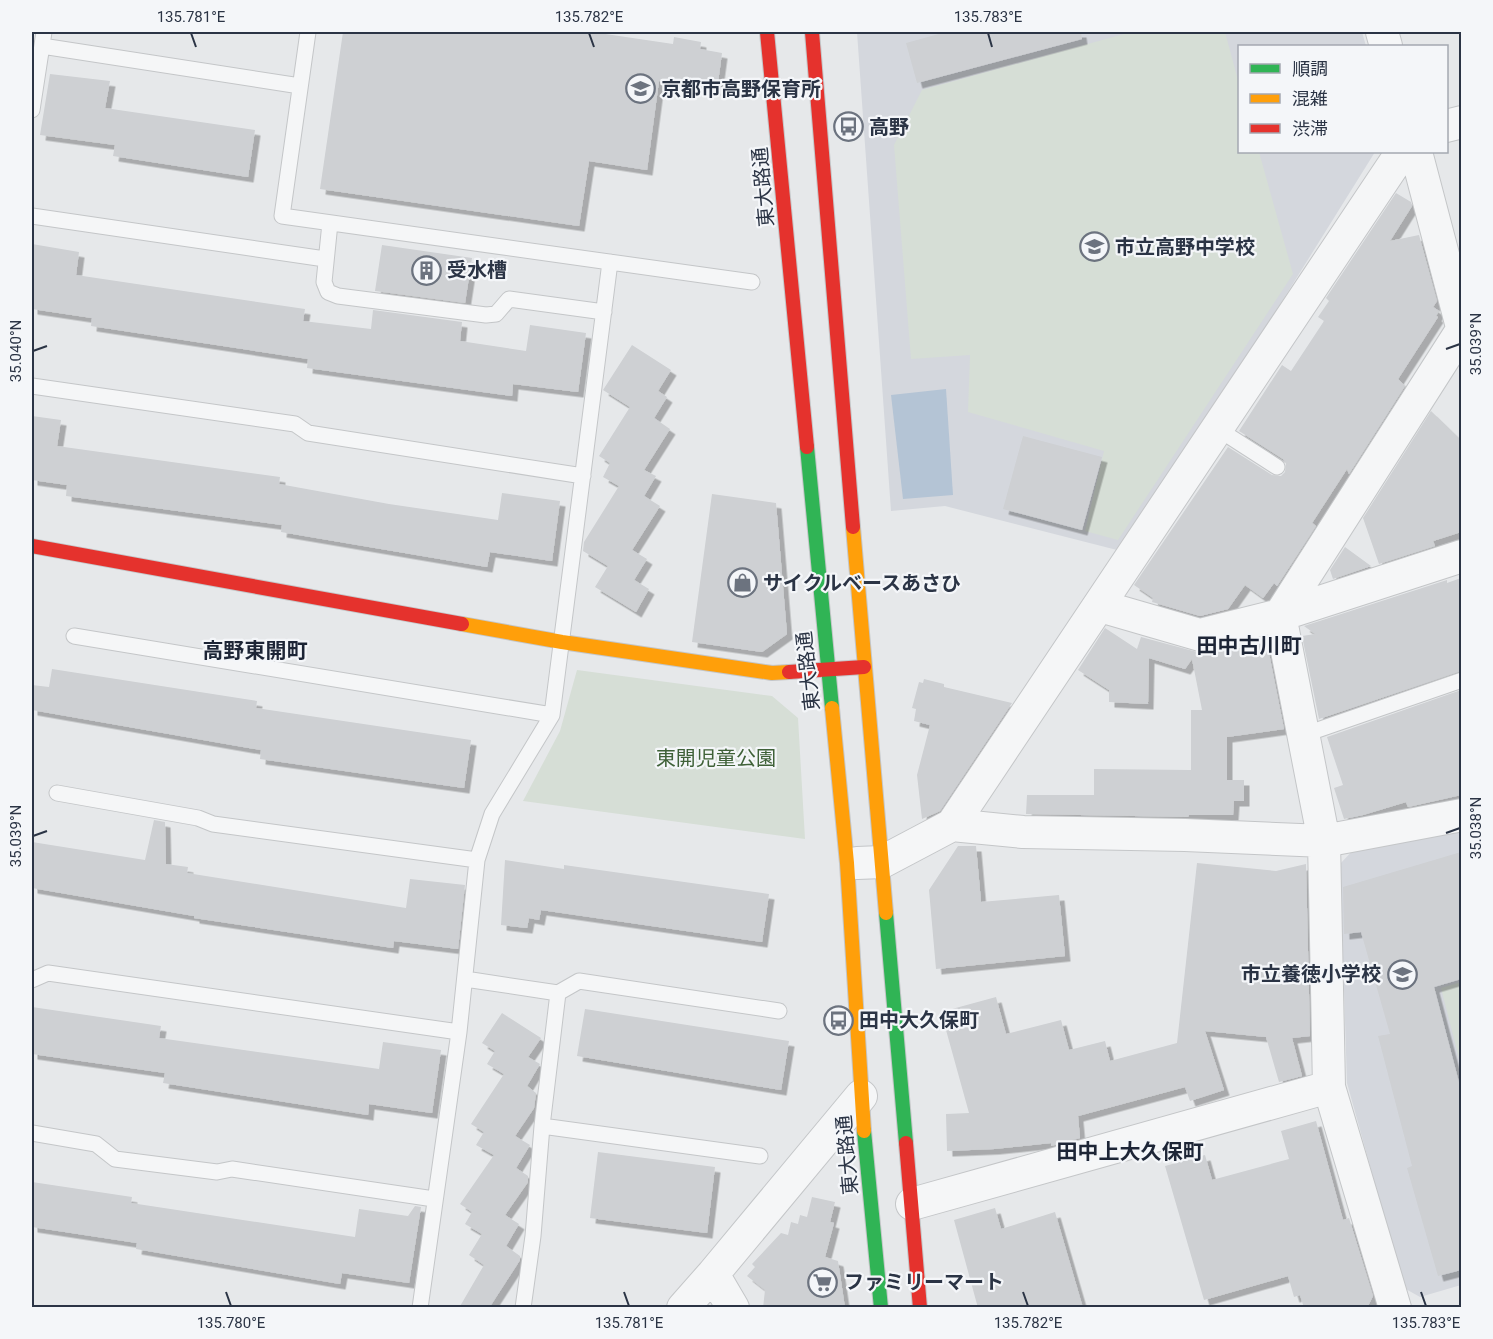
<svg xmlns="http://www.w3.org/2000/svg" width="1493" height="1339" viewBox="0 0 1493 1339" font-family="Roboto,'Noto Sans JP',sans-serif">
	<defs>
		<filter id="shadow"><feDropShadow dx="5.5" dy="5.5" stdDeviation="0" flood-color="#0004"/></filter>
	</defs>
	<rect width="100%" height="100%" fill="#e6e8ea"/>
	<path fill="#d4d7dd" d="M857 32H1362L1366 46H1240V152H1375L1256 343 1117 550 945 506 891 511Z
		M1461 829V1285L1420 1297 1404 1288 1347 1083 1340 864 1357 846Z"/>
	<path fill="#d6ded6" d="M1131 32H1225L1239 84 1240 152H1259L1293 274 1118 540 1085 531 1104 451 968 412 970 355 911 359 894 145 922 90Z
		M577 670 772 696 798 718 805 839 523 801 560 731Z
		M1461 982H1462L1461 1066 1441 988Z"/>
	<path fill="#b4c4d5" d="M946 389 953 495 903 499 891 395Z"/>
	<path fill="#ced0d3" filter="url(#shadow)" d="M343 32H592L673 44 674 37 701 42 700 49 722 53 717 90 659 81 647 170 589 161 579 226 320 189Z
		M946 32H1081L1082 39 917 83 906 43Z
		M50 74 110 81 105 108 255 130 248 177 113 156 115 145 40 135Z
		M1396 193 1411 202 1412 206 1390 241 1419 235 1437 301 1433 307 1439 311 1436 316 1438 317 1398 379 1405 386 1349 474 1347 469 1312 523 1316 526 1277 586 1274 583 1263 598 1245 585 1228 609 1200 616 1152 602 1153 598 1134 585 1228 447 1272 475 1281 476 1285 472 1286 463 1283 459 1239 431 1282 365 1291 371 1324 321 1318 317 1329 301 1326 298Z
		M32 244 79 252 76 275 305 309 303 321 371 329 373 310 462 322 460 341 526 351 530 325 586 333 578 392 513 384 512 396 307 368 308 359 91 326 92 318 32 309Z
		M382 245 472 258 465 303 375 291Z
		M632 345 671 370 658 391 667 397 654 418 670 429 644 470 656 476 644 496 660 506 632 550 647 559 634 580 649 589 636 612 595 587 608 566 583 551 584 542 619 486 603 477 610 463 599 456 630 407 603 390Z
		M1431 411 1461 440V532L1433 541 1435 546 1379 564 1363 518Z
		M32 416 61 420 57 446 280 477 279 484 389 504 498 520 502 493 560 501 552 561 490 552 487 567 281 532 282 525 66 496 67 485 32 480Z
		M1023 436 1102 457 1082 530 1003 509Z
		M712 494 776 503 787 634 762 652 692 642Z
		M1345 547 1371 566 1333 579 1330 570Z
		M1461 578V671L1319 719 1302 636 1315 634 1304 626 1447 580V583Z
		M1105 628 1137 649 1141 637 1197 652 1195 656 1267 643 1284 729 1227 737V780H1244V801H1234L1233 815H1189L1188 817 1026 814 1027 795H1094V769L1191 770V710H1202L1192 659 1185 669 1149 658 1148 704 1109 702V690L1078 670Z
		M52 669 257 701 256 708 471 740 464 788 260 759 261 750 32 710V685L49 687Z
		M924 679 944 684V687L1012 703 940 811 922 819 917 775 930 725 914 721 916 709 912 708 919 682 923 683Z
		M1461 690V795L1408 807 1406 802 1363 815 1344 819 1334 788 1343 785 1327 737Z
		M154 820 165 822 166 864 188 867 187 873 406 908 410 879 465 885 458 949 394 941 393 948 194 918V916L32 888V842L145 860Z
		M958 846H976L981 902 1059 895 1065 956 936 969 929 890Z
		M1461 852V979L1434 987 1461 1090V1270L1438 1276 1407 1168 1412 1166 1378 1036 1390 1034 1361 932 1344 934 1343 887Z
		M505 860 564 869V865L769 894 762 942 541 910 539 920 529 918 527 928 501 925Z
		M1197 863 1276 871 1306 864 1310 1036 1292 1038 1302 1076 1279 1082 1266 1037 1205 1031 1224 1090 1190 1101 1185 1087 1078 1116 1080 1138 1051 1146V1143L994 1149 947 1151 946 1114 969 1113 941 1012 996 997 1006 1034 1061 1020 1069 1050 1105 1041 1110 1061 1177 1043Z
		M32 1007 161 1026 159 1038 379 1069 383 1042 441 1050 432 1113 369 1104 368 1115 163 1083 165 1073 32 1054Z
		M585 1009 789 1041 781 1090 577 1056Z
		M502 1013 541 1038 528 1057 540 1064 527 1086 536 1093 534 1108 515 1136 530 1145 516 1168 528 1176V1182L505 1215 519 1224 506 1246 520 1256V1260L489 1308H459L484 1265 469 1255 482 1234 465 1224 472 1212 460 1204 494 1155 476 1145 484 1132 471 1124 504 1074 487 1064 495 1051 482 1043Z
		M1316 1121 1343 1220 1349 1218 1373 1296 1367 1308H1304L1300 1295 1294 1297 1288 1276 1204 1300 1165 1166 1205 1155 1212 1180 1289 1159 1281 1131Z
		M598 1152 715 1167 707 1233 590 1218Z
		M32 1182 132 1197 131 1203 355 1237 359 1209 408 1216 415 1206 421 1207 409 1283 342 1273 340 1284 136 1249 137 1243 32 1227Z
		M812 1197 835 1202 830 1222 834 1223 825 1257 838 1261 845 1308H763L765 1290 747 1276 755 1267 752 1264 781 1233 788 1235 791 1222 798 1224 800 1215 807 1217Z
		M995 1208 1001 1229 1055 1212 1083 1308H978L954 1220Z"/>
	<g fill="none" stroke-linecap="round" stroke-linejoin="round">
		<defs>
			<path id="lane" d="M308 32 282 216 752 282
				M42 46 300 86
				M32 110 44 32
				M32 216 325 259
				M330 223 324 282 328 292 338 296 486 315 496 314 509 299 604 312
				M32 386 295 424 308 433 583 476
				M1218 429 1277 467
				M74 636 552 715
				M1303 735 1462 680
				M57 793 198 818 213 824 477 860
				M465 979 558 993 579 981 779 1011
				M32 980 48 973 459 1032
				M542 1126 760 1156
				M32 1133 96 1144 115 1159 217 1172 232 1169 434 1199
				M420 1308 459 1032 477 860 492 814 552 715 610 262
				M523 1308 533 1236 542 1126 558 993"/>
			<path id="street" d="M1382 32 1386 46
				M1446 126 1462 122
				M1416 152 1462 327
				M1100 606 1200 635 1280 615 1462 556
				M952 825 1023 832 1185 835 1324 841 1462 815
				M857 863 882 862 952 825 1402 152
				M912 1204 1329 1087
				M683 1308 713 1274
				M733 1308 713 1274 861 1096
				M1395 1308 1329 1087 1324 841 1280 615 1462 330"/>
			<path id="fast" d="M807 447 832 708
				M886 913 906 1143
				M864 1131 881 1308"/>
			<path id="slow" d="M853 527 886 913
				M462 624 562 642 772 673 789 672
				M832 708 847 863 864 1131"/>
			<path id="jam" d="M767 32 807 447
				M812 32 853 527
				M32 546 462 624
				M789 672 864 667
				M906 1143 920 1308"/>
		</defs>
		<use href="#lane" stroke="#c4c6c8" stroke-width="17"/>
		<use href="#street" stroke="#c4c6c8" stroke-width="34"/>
		<use href="#fast" stroke="#c4c6c8" stroke-width="16"/>
		<use href="#slow" stroke="#c4c6c8" stroke-width="16"/>
		<use href="#jam" stroke="#c4c6c8" stroke-width="16"/>
		<use href="#lane" stroke="#f5f6f7" stroke-width="15"/>
		<use href="#street" stroke="#f5f6f7" stroke-width="32"/>
		<use href="#fast" stroke="#30b455" stroke-width="14"/>
		<use href="#slow" stroke="#ff9f0a" stroke-width="14"/>
		<use href="#jam" stroke="#e5322d" stroke-width="14"/>
	</g>
	<path fill="none" stroke="#2b3445" stroke-width="2" d="M191 33 196 47M589 33 594 47M988 33 992 47M1446 349 1460 344M33 351 47 346M1446 833 1460 828M33 836 47 831M226 1292 231 1306M624 1292 629 1306M1023 1292 1028 1306M1421 1292 1426 1306"/>
	<defs>
		<symbol id="school-ring" viewBox="-11 -11 22 22"><circle r="9.5" fill="#f4f6f9" stroke="#6c737f" stroke-width="1.5"/><path d="M0-5L7-2L0 1L-7-2ZM-4 1L0 2.5L4 1V4Q0 6-4 4Z" fill="#6c737f"/></symbol>
		<symbol id="bus-ring" viewBox="-11 -11 22 22"><circle r="9.5" fill="#f4f6f9" stroke="#6c737f" stroke-width="1.5"/><path d="M-5-6H5V4H4V6H2V4H-2V6H-4V4H-5ZM-3.5-4V0h7V-4ZM-3.5 1.2v1.5H-2V1.2ZM2 1.2v1.5H3.5V1.2Z" fill="#6c737f"/></symbol>
		<symbol id="building-ring" viewBox="-11 -11 22 22"><circle r="9.5" fill="#f4f6f9" stroke="#6c737f" stroke-width="1.5"/><path d="M-4-6H4V6H1V3H-1V6H-4ZM-2.5-4.3h1.7v1.8h-1.7ZM.8-4.3h1.7v1.8H.8ZM-2.5-1h1.7V.8h-1.7ZM.8-1h1.7V.8H.8Z" fill="#6c737f"/></symbol>
		<symbol id="shop-ring" viewBox="-11 -11 22 22"><circle r="9.5" fill="#f4f6f9" stroke="#6c737f" stroke-width="1.5"/><path d="M-5-2.5h2.3a2.7 3.5 0 0 1 5.4 0H5L5.5 6h-11ZM-1.5-2.5h3a1.5 2.3 0 0 0-3 0Z" fill="#6c737f"/></symbol>
		<symbol id="supermarket-ring" viewBox="-11 -11 22 22"><circle r="9.5" fill="#f4f6f9" stroke="#6c737f" stroke-width="1.5"/><path d="M-6-5.5h2.5l.6 2H6L4.5 2H-2.5L-4.4-4H-6ZM-1.5 3.2a1.3 1.3 0 1 0 .1 0ZM3 3.2a1.3 1.3 0 1 0 .1 0Z" fill="#6c737f"/></symbol>
	</defs>
	<g fill-rule="evenodd">
		<use href="#school-ring" x="624" y="72" width="33" height="33"/>
		<use href="#bus-ring" x="832" y="110" width="33" height="33"/>
		<use href="#school-ring" x="1078" y="230" width="33" height="33"/>
		<use href="#building-ring" x="410" y="254" width="33" height="33"/>
		<use href="#shop-ring" x="726" y="566" width="33" height="33"/>
		<use href="#school-ring" x="1386" y="958" width="33" height="33"/>
		<use href="#bus-ring" x="822" y="1004" width="33" height="33"/>
		<use href="#supermarket-ring" x="806" y="1266" width="33" height="33"/>
	</g>
	<g text-anchor="middle" dominant-baseline="central" stroke-width="4.5" stroke-linejoin="round" paint-order="stroke">
		<g font-size="20" font-weight="bold" fill="#2b3445" stroke="#f4f6f9" text-anchor="start">
			<text x="661" y="89">京都市高野保育所</text>
			<text x="869" y="127">高野</text>
			<text x="1115" y="247">市立高野中学校</text>
			<text x="447" y="270">受水槽</text>
			<text x="763" y="583">サイクルベースあさひ</text>
			<text x="1381" y="974" text-anchor="end">市立養徳小学校</text>
			<text x="859" y="1020">田中大久保町</text>
			<text x="844" y="1282">ファミリーマート</text>
		</g>
		<g font-size="20" fill="#2b3445" stroke="#f4f6f9">
			<text transform="translate(763 187) rotate(-95)">東大路通</text>
			<text transform="translate(808 671) rotate(-96)">東大路通</text>
			<text transform="translate(847 1155) rotate(-95)">東大路通</text>
		</g>
		<g font-size="20" fill="#3f6138" stroke="#f4f6f9">
			<text x="716" y="758">東開児童公園</text>
		</g>
		<g font-size="21" font-weight="bold" fill="#1d2536" stroke="#f4f6f9">
			<text x="1249" y="646">田中古川町</text>
			<text x="255" y="651">高野東開町</text>
			<text x="1130" y="1152">田中上大久保町</text>
		</g>
	</g>
	<rect width="1493" height="1339" fill="none" stroke="#f4f6f9" stroke-width="66"/>
	<rect x="1238" y="45" width="210" height="108" fill="#f4f6f9" stroke="#a4a8b1" stroke-width="1.5"/>
	<rect x="1250" y="64" width="30" height="9" fill="#30b455" stroke="#a4a8b1" stroke-width="1.5"/>
	<text x="1292" y="75" font-size="18" fill="#2b3445">順調</text>
	<rect x="1250" y="94" width="30" height="9" fill="#ff9f0a" stroke="#a4a8b1" stroke-width="1.5"/>
	<text x="1292" y="105" font-size="18" fill="#2b3445">混雑</text>
	<rect x="1250" y="124" width="30" height="9" fill="#e5322d" stroke="#a4a8b1" stroke-width="1.5"/>
	<text x="1292" y="135" font-size="18" fill="#2b3445">渋滞</text>
	<rect x="33" y="33" width="1427" height="1273" fill="none" stroke="#2b3445" stroke-width="2"/>
	<g font-size="15" text-anchor="middle" fill="#2b3445">
		<text x="191" y="22">135.781°E</text>
		<text x="589" y="22">135.782°E</text>
		<text x="988" y="22">135.783°E</text>
		<text transform="translate(1476 344) rotate(-90)" y="5">35.039°N</text>
		<text transform="translate(16 351) rotate(-90)" y="5">35.040°N</text>
		<text transform="translate(1476 828) rotate(-90)" y="5">35.038°N</text>
		<text transform="translate(16 836) rotate(-90)" y="5">35.039°N</text>
		<text x="231" y="1328">135.780°E</text>
		<text x="629" y="1328">135.781°E</text>
		<text x="1028" y="1328">135.782°E</text>
		<text x="1426" y="1328">135.783°E</text>
	</g>
</svg>
